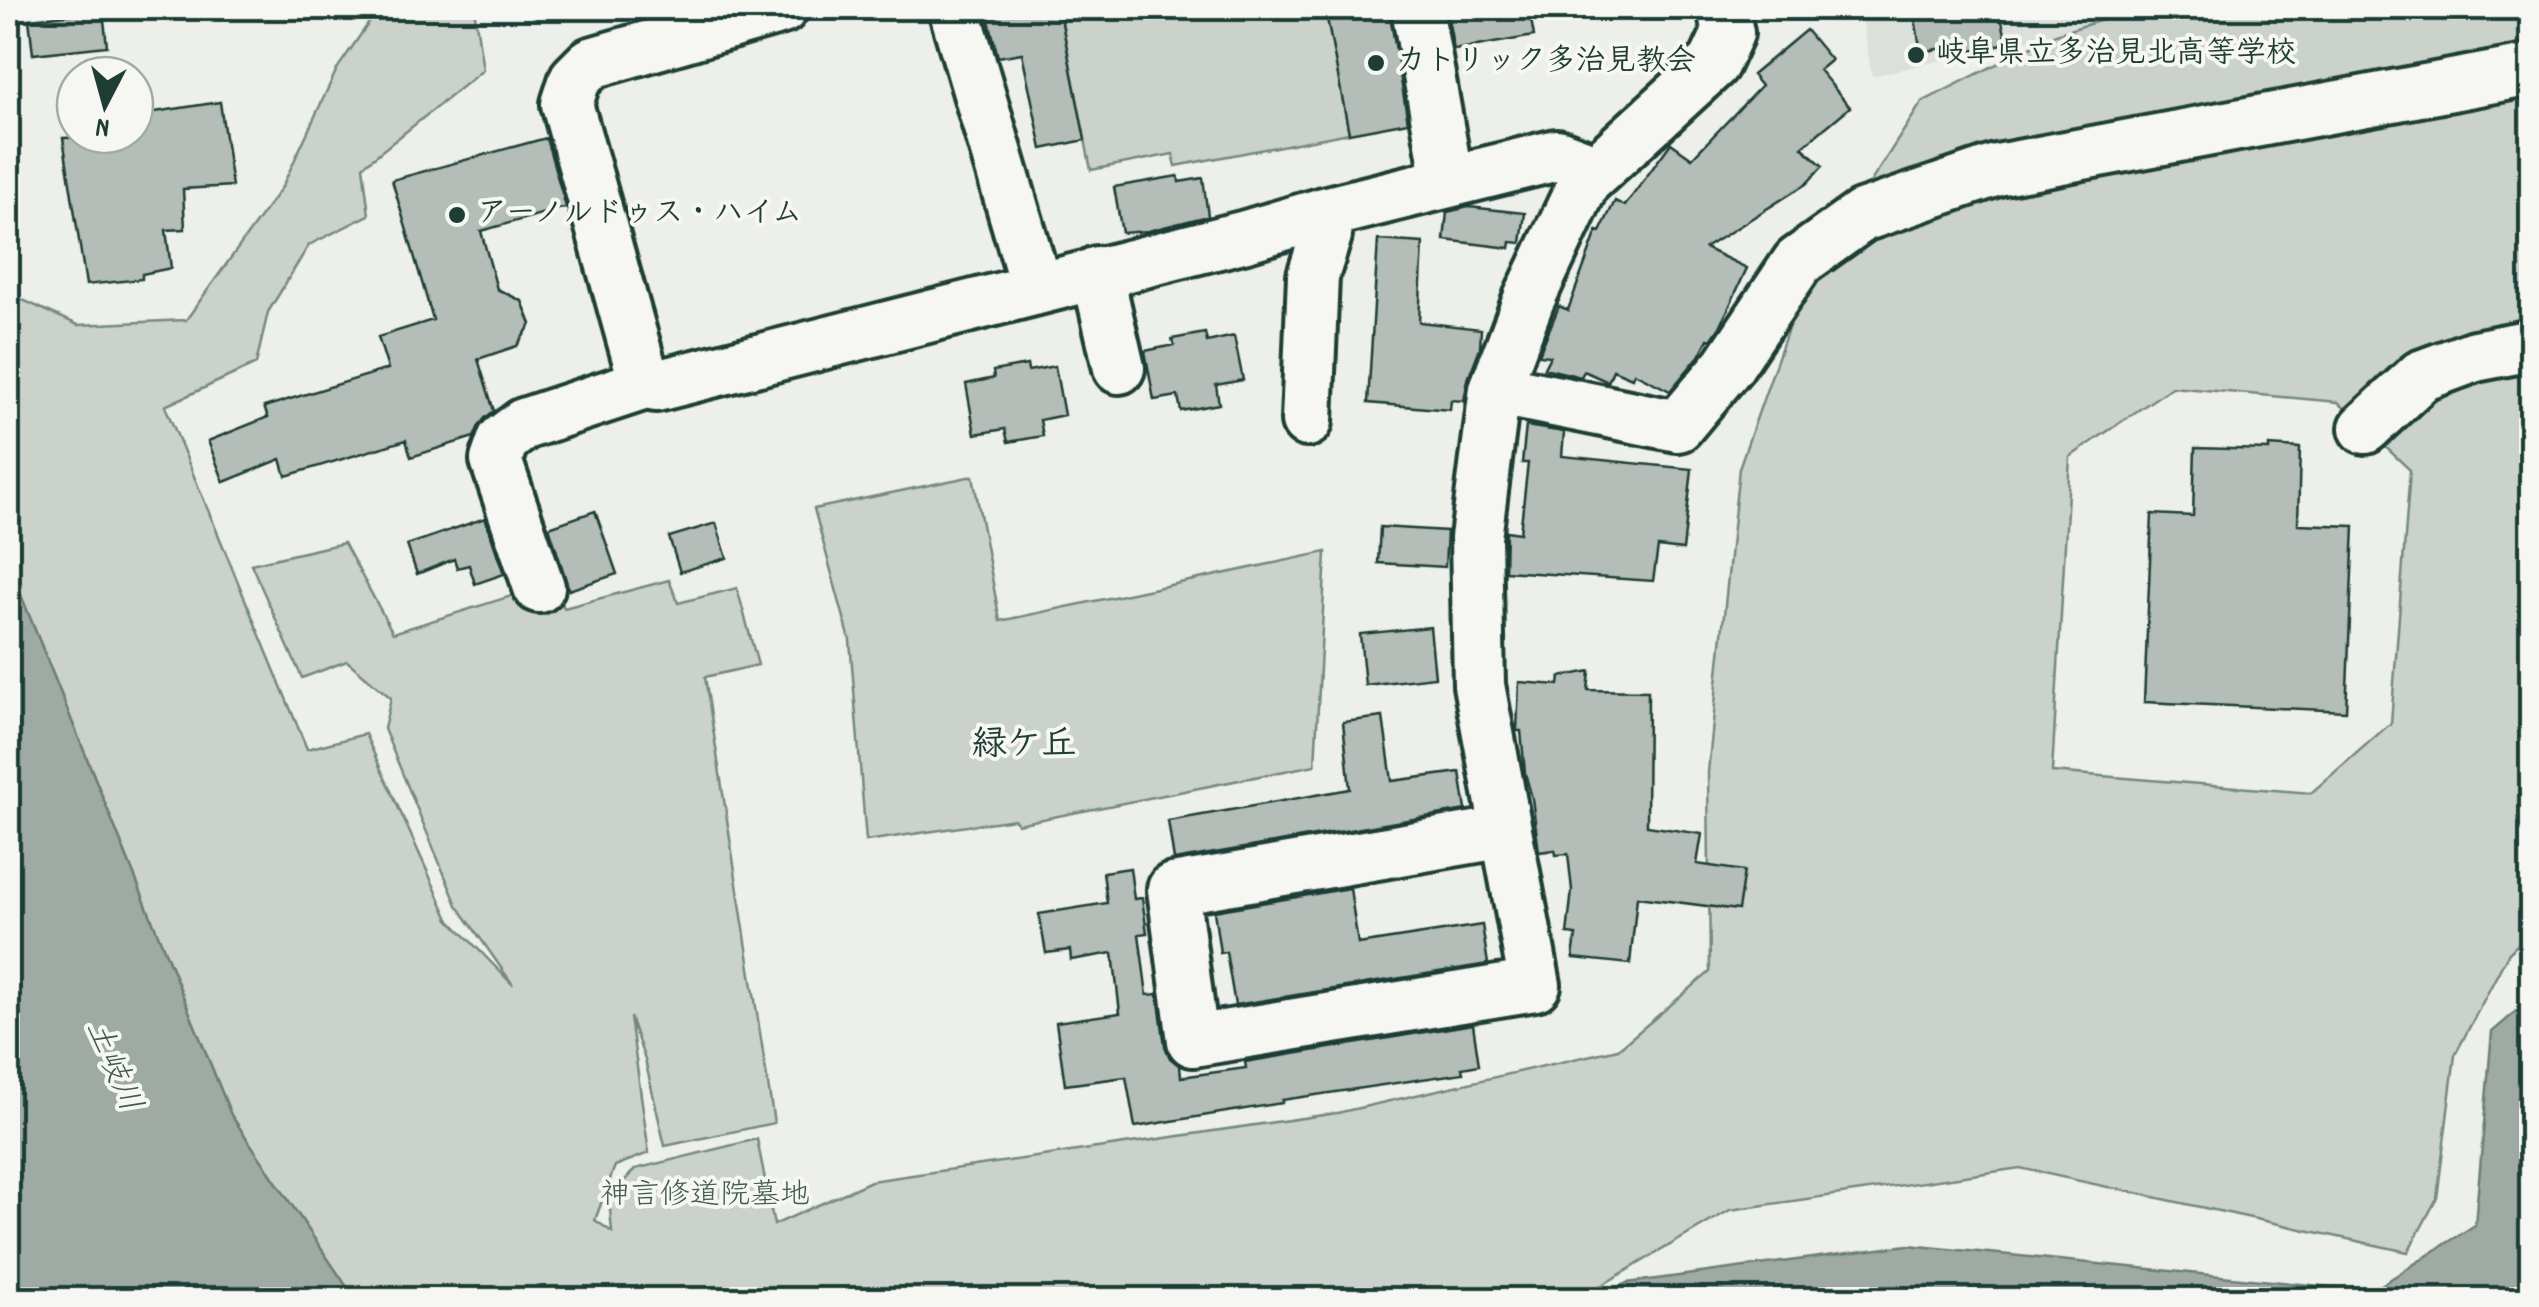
<svg xmlns="http://www.w3.org/2000/svg" width="2539" height="1307" viewBox="0 0 2539 1307" font-family="Dekko,'Klee One',sans-serif">
	<rect width="100%" height="100%" fill="#edefea"/>
	<filter id="ink" filterUnits="userSpaceOnUse"><feTurbulence type="fractalNoise" baseFrequency=".01" numOctaves="2"/><feDisplacementMap in="SourceGraphic" scale="20" xChannelSelector="R" yChannelSelector="G"/><feConvolveMatrix kernelMatrix="1 2 1 2 8 2 1 2 1" color-interpolation-filters="sRGB"/></filter>
	<g filter="url(#ink)">
		<path fill="#dce0db" d="M1860 8H2170L1872 76Z"/>
		<path fill="#cbd2cc" stroke="#758880" stroke-width="2.5" fill-rule="evenodd" d="M394 8H474L483 70 363 166 369 215 309 245 268 312 256 364 165 406 307 749 365 734 449 919 513 985 457 905 384 729 391 698 347 661 302 678 251 564 344 543 393 633 553 583 564 608 669 580 678 603 737 588 758 665 705 677 774 1123 665 1146 645 1060 630 1017 649 1153 615 1166 595 1220 612 1232 609 1198 635 1169 757 1139 774 1225 871 1181 1337 1113 1618 1049 1710 972 1708 772 1739 468 1802 289 1922 102 2056 34 2142 8H2531V931L2508 954 2455 1055 2437 1198 2408 1252 2020 1168 1730 1210 1578 1299H355L231 1115 8 563V280L16 297 78 325 186 320 282 187 337 69 377 11ZM2172 387 2338 402 2410 470 2391 723 2311 793 2052 772 2070 457Z
			M1077 8H1184L1186 17 1234 8H1325L1349 133 1176 166 1173 154 1091 170 1060 11Z
			M973 476 1000 621 1326 552 1315 765 1018 824 1014 819 866 841 850 640 814 509Z"/>
		<path fill="#9faaa4" stroke="#6c7e77" stroke-width="2.5" d="M8 563 231 1115 355 1299H8Z
			M2531 999V1299H1592L1627 1283 1908 1245 2372 1291 2475 1225 2492 1032Z"/>
		<path fill="#b4bdb8" stroke="#1f3d34" stroke-width="2.5" d="M986 8H1059L1085 140 1042 149 1022 53 998 57Z
			M1325 8H1389L1408 122 1349 133Z
			M1446 8H1529L1534 36 1454 50Z
			M1913 8H1999L2007 43 1958 54 1956 46 1921 52Z
			M103 11 107 46 33 54 29 19Z
			M1806 30 1831 60 1819 70 1850 107 1802 147 1823 166 1806 184 1705 248 1747 268 1720 327 1711 340 1708 339 1699 356 1670 391 1634 373 1632 378 1613 370 1608 382 1584 371 1581 377 1544 368 1550 356 1539 355 1542 347 1559 306 1568 310 1597 231 1600 232 1615 201 1625 206 1671 143 1692 158 1761 86 1752 75Z
			M220 102 232 186 183 189 185 229 166 230 171 268 142 274V279L86 285 63 138 138 135 135 115Z
			M546 138 566 207 481 231 497 289 522 301 531 324 517 346 478 359 494 411 485 418 474 437 411 457 406 440 286 476 281 459 224 482 208 441 268 417 264 407 388 369 378 337 433 320 392 180Z
			M1178 176 1179 182 1203 178 1208 216 1148 231 1122 233 1114 187Z
			M1469 207 1525 213 1521 243 1511 242 1510 248 1444 240 1447 212Z
			M1378 240 1423 243 1419 322 1481 329 1480 348 1468 379 1464 401 1451 400 1450 410 1368 403Z
			M1205 333 1207 342 1234 336 1243 380 1216 385 1219 404 1181 411 1178 396 1154 400 1145 351 1174 345 1172 339Z
			M1027 365 1028 371 1055 366 1064 415 1040 420 1043 436 1008 442 1005 429 975 434 966 384 994 378 993 371Z
			M1526 426 1564 432 1562 456 1692 469 1683 550 1658 547 1653 581 1505 571 1506 531 1520 533 1528 463H1522Z
			M2269 446 2300 448 2298 524 2354 526 2346 711 2144 702 2152 514 2193 516 2195 448 2269 450Z
			M595 511 617 574 569 590 549 527Z
			M485 518 504 574 475 584 469 565 457 568 454 559 417 574 407 545Z
			M716 523 727 558 680 572 669 537Z
			M1380 527 1447 531 1445 567 1378 563Z
			M1430 627 1435 677 1365 685 1360 634Z
			M1590 671 1588 690 1648 691 1647 826 1702 834 1697 864 1744 871 1738 910 1637 897 1630 964 1573 958 1576 935 1567 934 1572 890 1568 854 1556 855 1555 850 1539 852 1532 798 1525 773 1521 731H1517L1519 682 1559 685 1560 677Z
			M1383 717 1392 781 1460 772 1466 810 1174 860 1168 821 1350 789 1343 722Z
			M1130 868 1134 899 1142 898 1147 933 1139 934 1147 995 1158 994 1165 1046 1170 1058 1180 1066 1181 1077 1246 1068 1245 1062 1473 1024 1479 1065 1462 1068 1463 1073 1282 1100V1103L1135 1127 1126 1077 1065 1085 1056 1022 1120 1013 1113 953 1071 960 1070 950 1046 953 1039 914 1107 903 1103 872Z
			M1350 888 1358 944 1482 925 1488 964 1235 1005 1226 952 1220 953 1214 911Z"/>
		<g fill="none" stroke-linecap="round" stroke-linejoin="round">
			<defs>
				<path id="minor" d="M782 8 591 63 575 79 567 104 645 384 656 386 1246 236 1324 213
					M954 8 1036 287
					M1417 8 1448 182
					M1097 272 1119 368
					M1495 389 1678 426 1729 365 1798 262 1862 216 1997 170 2532 70
					M1307 421 1313 276 1326 235 1324 213 1557 155 1597 170
					M2365 428 2421 376 2475 356 2532 345
					M539 587 496 460 503 440 524 424 645 384
					M1505 832 1173 889 1193 1041 1535 985 1479 685 1476 538 1495 389 1529 299 1584 182 1714 63 1728 33 1723 8"/>
			</defs>
			<use href="#minor" stroke="#1f3d34" stroke-width="58"/>
			<use href="#minor" stroke="#f6f6f2" stroke-width="50"/>
		</g>
	</g>
	<g fill="#1f3d34" stroke="#f6f6f2" stroke-width="4">
		<circle cx="1916" cy="55" r="10"/>
		<circle cx="1376" cy="63" r="10"/>
		<circle cx="457" cy="215" r="10"/>
	</g>
	<g text-anchor="middle" dominant-baseline="central" stroke-width="8" stroke-linejoin="round" paint-order="stroke">
		<g font-size="30" font-weight="bold" fill="#1f3d34" stroke="#f6f6f2" text-anchor="start">
			<text x="1936" y="55">岐阜県立多治見北高等学校</text>
			<text x="1396" y="63">カトリック多治見教会</text>
			<text x="477" y="215">アーノルドゥス・ハイム</text>
		</g>
		<g font-size="30" fill="#415b52" stroke="#f6f6f2">
			<text x="705" y="1197">神言修道院墓地</text>
		</g>
		<g font-size="32" font-style="italic" fill="#3f5850" stroke="#f6f6f2">
			<text transform="translate(111 1067) rotate(67)">土岐川</text>
		</g>
		<g font-size="35" font-weight="bold" fill="#1f3d34" stroke="#f6f6f2">
			<text x="1024" y="747">緑ケ丘</text>
		</g>
	</g>
	<rect width="2539" height="1307" fill="none" stroke="#f6f6f2" stroke-width="40"/>
	<rect x="20" y="20" width="2499" height="1267" fill="none" stroke="#1f3d34" stroke-width="4" filter="url(#ink)"/>
	<g transform="translate(105 105) rotate(186)"><circle r="48" fill="#f6f6f2" stroke="#a0aca6" stroke-width="2.5"/>
	<path d="M0-8L18 38L0 25L-18 38Z" fill="#1f3d34"/>
	<text y="-15" font-size="28" font-weight="bold" text-anchor="middle" fill="#1f3d34">N</text>
	</g>
</svg>
